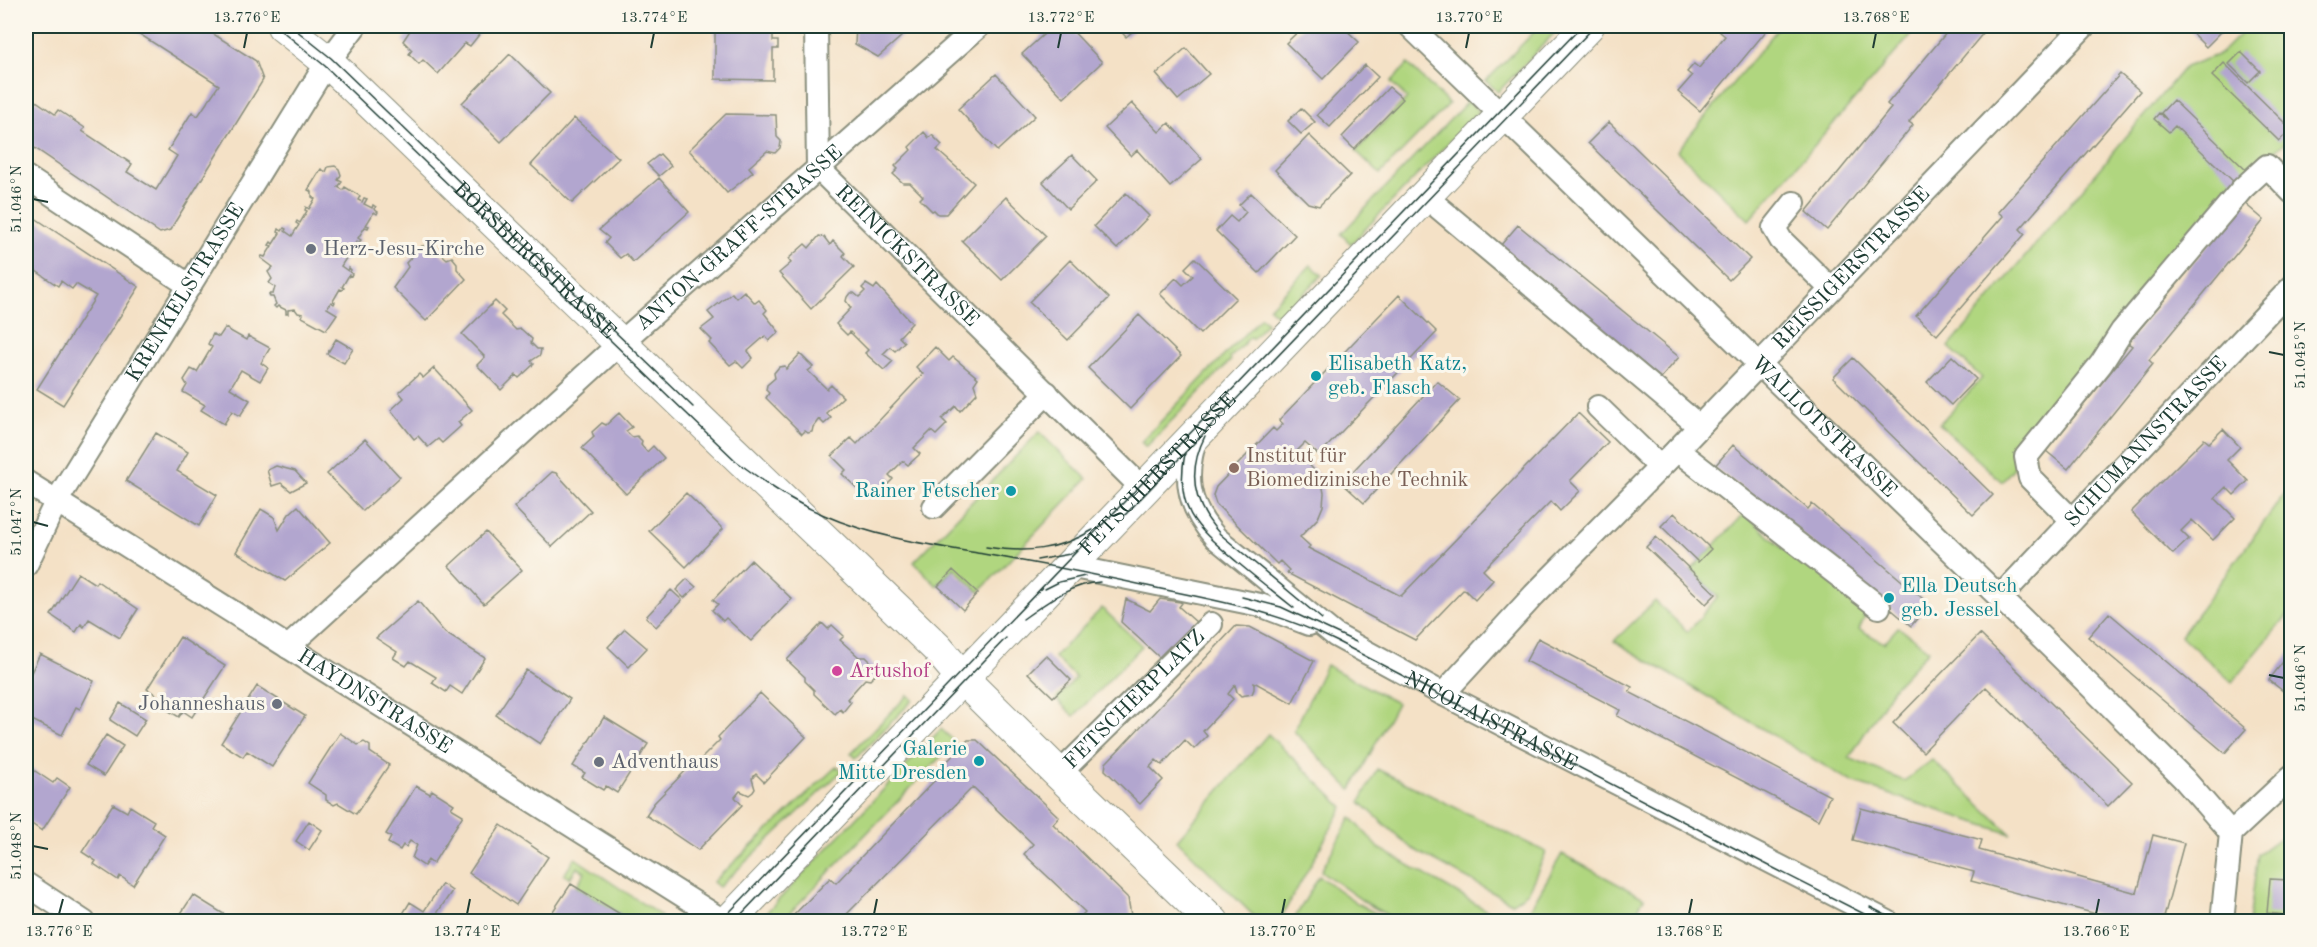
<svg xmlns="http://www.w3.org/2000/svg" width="2317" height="947" viewBox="0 0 2317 947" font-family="'Old Standard TT',serif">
	<rect width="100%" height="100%" fill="#fbf7ec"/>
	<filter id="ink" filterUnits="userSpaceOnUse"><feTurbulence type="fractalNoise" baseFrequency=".0167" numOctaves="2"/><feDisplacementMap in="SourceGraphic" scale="12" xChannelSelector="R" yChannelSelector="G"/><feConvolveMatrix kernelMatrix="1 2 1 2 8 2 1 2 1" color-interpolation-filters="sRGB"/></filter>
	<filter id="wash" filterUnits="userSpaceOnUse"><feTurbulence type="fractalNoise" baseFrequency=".008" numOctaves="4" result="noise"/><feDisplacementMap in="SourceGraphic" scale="24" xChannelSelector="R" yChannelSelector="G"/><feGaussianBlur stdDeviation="1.35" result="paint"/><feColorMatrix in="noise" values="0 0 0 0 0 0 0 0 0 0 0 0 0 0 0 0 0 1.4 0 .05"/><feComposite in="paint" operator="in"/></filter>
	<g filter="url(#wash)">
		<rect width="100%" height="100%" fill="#f4e1c6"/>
		<path fill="#b0d67f" stroke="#688a5a" stroke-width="1.5" d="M1540 26H1561L1498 92 1486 81Z
			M1780 26H1919L1749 220 1677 151Z
			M2248 26H2291V137L2235 186 2122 335 2002 482 1939 424 1982 378 1949 347 2185 67 2220 54Z
			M1408 64 1449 104 1380 174 1356 151 1407 98 1391 82Z
			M1468 101 1479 111 1351 244 1341 234Z
			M1311 265 1322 275 1280 318 1269 308Z
			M1261 317 1267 323 1252 339 1250 337 1230 358 1231 360 1146 447 1141 442Z
			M1039 432 1087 479 979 592 954 568 937 586 914 562Z
			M2291 485V611L2232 682 2181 636Z
			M1745 513 1781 547 1796 552 1867 611 1859 629 1884 643 1898 627 1929 650 1894 687 1849 758 1904 781 1932 760 2011 834 1852 782 1614 641 1655 601 1688 632 1718 596 1691 570Z
			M1102 608 1142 646 1074 716 1056 699 1076 678 1054 657Z
			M1326 665 1397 703 1351 790 1294 731Z
			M908 695 913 700 856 758 851 753Z
			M941 729 955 742 782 921H773L765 914Z
			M1268 734 1343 807 1279 921H1259L1177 840Z
			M837 766 842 771 719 887 713 882Z
			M1377 769 1546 852 1528 892 1512 903 1411 848 1360 802Z
			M1351 817 1379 848 1505 921H1397L1363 901 1321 871Z
			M2288 832H2291V921L2249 922 2258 854Z
			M1562 854 1644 898 1631 921H1523Z
			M575 858 661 916 656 921H628L629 920 576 887 585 872 577 867 570 878 564 875Z
			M1319 876 1360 905 1390 921H1293Z"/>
		<g id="blocks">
			<path fill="#b2a6cf" d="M127 26H201L256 61 263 80 170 230 160 233 26 142V94L55 114 58 110 85 128 82 131 132 164 127 172 156 190 177 156 168 150 192 112 198 116 219 85Z
				M413 26H486L470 46 465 43 438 74 423 60 419 64 409 54 412 50 403 41Z
				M856 26H903L897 30 902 36 878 57 855 44Z
				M1053 26H1068L1102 62 1064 98 1022 54Z
				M1116 26H1139L1126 37Z
				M1304 26H1342L1359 42 1323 79 1286 43Z
				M1726 26 1732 28 1734 26H1761L1767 30 1700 111 1678 92 1692 76 1687 72 1694 64 1699 68 1725 36 1720 32Z
				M1952 26H1989L1909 122 1913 125 1827 230 1806 212 1891 108 1887 104Z
				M2189 26H2227L2206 47 2187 28Z
				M715 27 773 28V41H778V49H773V80L715 79Z
				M1186 48 1209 74 1178 100 1156 74Z
				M2241 52 2260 71 2248 83 2229 64Z
				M510 54 550 93 501 142 462 103Z
				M2224 63 2291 129 2279 141 2212 76Z
				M1365 65 1378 77 1330 127 1317 115Z
				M996 74 1035 116 997 151 958 109Z
				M2120 74 2140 91 2020 229 2025 234 1937 335 1916 316 2003 216 1998 212Z
				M1389 87 1403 99 1354 149 1342 137Z
				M2173 100 2248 172 2236 184 2175 126 2169 132 2154 119 2159 113 2167 120 2161 113Z
				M1132 103 1159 132 1169 123 1202 159 1170 187 1137 150 1131 156 1105 128Z
				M1301 108 1315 122 1301 134 1288 121Z
				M726 114 776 115 777 137 781 141 780 148 775 153 767 151 749 167 753 172 727 193 689 150Z
				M574 118 619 158 572 203 531 165Z
				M1609 122 1750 259 1729 280 1588 143Z
				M924 132 929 138 932 135 942 145 937 150 974 183 946 214H938L934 210 932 211 920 199 923 196 910 183H903L893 174 898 169 895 166 911 150 909 147Z
				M1309 135 1350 175 1319 206 1308 203 1275 170Z
				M660 154 671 166 659 176 647 164Z
				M1072 155 1097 181 1068 209 1043 182Z
				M335 166 339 169 341 175 338 180 342 182 338 187 343 190 345 187 360 196 358 200 362 202 364 198 367 199 364 204 372 208 373 205 376 207 374 209 378 212 377 214 374 212 366 225 369 226 368 228 365 227 358 238 361 240 359 242 357 241 349 252 352 254 351 256 348 255 341 266 348 271 349 268 351 270 350 272 352 274 351 276 349 275 342 287 344 288 342 290 340 289 333 301 335 302 334 304 331 302 327 308 337 314 326 330 302 317 303 314 298 313 295 309 288 310V314H286V310L278 306 276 308 274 306 276 304 273 297H270L269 294H273L275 287 269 283 272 279 268 272 273 267 261 258 262 256 265 257 272 246 269 245 271 242 273 244 280 233 278 232 279 229 282 231 284 228 286 229 285 231 292 236 299 225 296 223 297 221 300 223 307 211 305 210 306 207 309 209 315 199 312 197V192L308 190 321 169 326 172 328 167Z
				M659 178 689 212 633 262 626 254 620 258 605 243 609 238 599 230Z
				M1126 193 1149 216 1117 249 1094 226Z
				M1251 193 1295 235 1259 273 1216 231 1230 216 1237 222 1246 212 1239 205Z
				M1006 197 1046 236 1002 280 962 241Z
				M2243 202 2264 220 2149 360 2153 364 2068 469 2046 451 2132 346 2128 343Z
				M26 212 139 287 63 405 37 389 96 296 76 284 72 289 61 281 58 286 26 264Z
				M1518 225 1679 357 1661 378 1500 246Z
				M819 236 824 237 830 245 833 241 845 253 843 256 854 267 811 309 779 273 791 263 788 259 805 244 809 248Z
				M422 246H425L433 254 437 250 447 259 452 257 457 263V269L466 279 426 321 393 288 408 267 406 263Z
				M1195 258 1236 298 1200 334 1160 294 1176 278 1183 285 1193 276 1185 268Z
				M1070 260 1109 298 1068 340 1029 302Z
				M866 284 874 289 877 285 912 323 899 337 904 342 895 351 890 347 883 354 893 361 884 370 865 353 868 350 850 332 847 335 836 324 851 308 846 301 847 297 850 293H854L859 297 865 291 862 288Z
				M744 291 755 303 759 300 767 310 764 313 779 332 769 341 765 336 748 351 753 358 743 368 736 361 730 365 709 343 712 340 701 329 714 319 708 312 732 293 736 298Z
				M1399 295 1437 332 1319 455 1305 443 1297 451 1321 478 1324 493 1323 506 1318 518 1300 537 1310 546 1308 548 1401 596 1578 413 1608 442 1570 481 1580 491 1560 511 1551 501 1483 570 1493 580 1475 600 1464 589 1415 640 1287 573 1289 570 1280 561 1277 564 1216 504 1213 495 1216 487 1273 428 1276 431 1283 424 1279 420Z
				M495 301 505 311 501 315 516 330 521 329 532 339 531 343 537 349H541L540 355 531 361 534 364 519 378 516 375 501 390 477 365 485 357 462 334Z
				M1139 315 1181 356 1130 409 1088 368Z
				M225 328 246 340 248 336 270 348 261 363 268 368 260 381 241 370 230 388 250 400 240 416 232 411 224 424 201 410 205 405 183 392 187 385 184 380 191 369 197 372 212 347 208 344 213 334 219 337Z
				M336 339 353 349 344 363 327 354Z
				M935 347 949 361 953 357 978 378 974 384 977 393 960 411 956 406 942 419 947 424 936 435 931 431 914 448 920 454 908 465 903 461 889 475 893 479 875 497 870 493 864 495 842 474 846 470 832 456 851 438 857 444 923 374 916 367Z
				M800 354 813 367 808 371 827 389 831 385 843 397 826 413 831 418 824 424 819 419 813 427 812 432 808 433 805 431 802 434 766 398 769 393 766 390 767 385 775 378 774 373 779 367 785 366 786 369Z
				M1952 356 1976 379 1951 405 1927 382Z
				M1853 358 1993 495 1973 515 1833 378Z
				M434 368 472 410 458 422 461 426 442 443 438 439 428 447 418 436 414 439 391 410 404 398 399 392 419 374 423 378Z
				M1437 381 1460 400 1364 503 1342 483Z
				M619 413 632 427 626 431 632 437 637 436 642 441 641 445 647 452 653 446 664 458 626 494 582 448 594 437 592 432 602 423 606 425Z
				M2223 429 2240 447 2227 460 2248 481 2234 495 2226 487 2215 498 2235 518 2213 540 2192 520 2181 531 2189 539 2173 554 2131 512 2204 439 2209 443Z
				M156 433 188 452 177 471 217 495 199 526 126 481Z
				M365 439 400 477 363 511 327 474Z
				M1733 445 1808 509 1812 504 1929 604 1911 626 1793 527 1714 467Z
				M276 466 295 471 306 483 291 491 281 483 272 486 267 470Z
				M552 472 556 473 591 511 552 547 514 507Z
				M686 493 723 529 686 567 649 531Z
				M298 506 330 543 285 581 236 552 261 509 274 517 279 530 289 514Z
				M1674 513 1711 549 1698 562 1661 526Z
				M486 532 522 570 484 604 449 566Z
				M1656 537 1716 594 1706 604 1646 547Z
				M751 560 792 599 751 641 726 618 723 621 712 610 718 604 713 600Z
				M953 570 978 593 963 610 938 586Z
				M78 573 95 584 97 581 138 609 120 638 89 619 84 627 81 624 76 632 51 615Z
				M687 579 696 587 684 598 676 590Z
				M671 590 682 600 656 627 646 617Z
				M1126 599 1150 611 1160 599 1180 602 1182 603 1179 607 1196 622 1172 647 1170 646 1159 657 1121 622Z
				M418 601 445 633 485 658 462 694 450 686 446 692 432 683 436 677 410 661 406 666 393 658 397 652 376 638Z
				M2109 613 2246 729 2225 753 2088 637Z
				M822 623 828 629 832 625 844 636 840 640 859 657H866L877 668V673L870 680 865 679 847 699 851 702 843 712 840 709 835 714 814 694V690L805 681V677L787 660Z
				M1236 626 1250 627 1314 661 1292 703 1254 682V689L1252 694 1241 696 1237 692 1235 685 1228 694 1233 699 1203 731 1207 736 1194 749 1185 740 1162 765 1156 760 1150 767 1163 780 1140 804 1105 770 1106 763Z
				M625 629 647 648 629 667 608 647Z
				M1980 634 2132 782 2108 806 1986 687 1923 752 1893 723Z
				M180 637 225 666 192 717 183 711 179 717 154 702 158 696 147 689Z
				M1538 638 1632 687 1629 692 1830 796 1818 820 1617 716 1620 710 1526 661Z
				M2292 650V698L2269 680Z
				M40 654 94 681 80 709 76 707 62 735 26 717V683Z
				M1046 655 1071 680 1053 697 1028 673Z
				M526 670 570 699 540 744 496 715Z
				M257 686 305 716 272 767 247 751 243 757 221 743Z
				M760 693 806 737 764 782 756 774 754 776 752 779 755 789 753 792 749 795 740 791 735 797 742 805 698 850 646 815 654 803 696 760 698 762 720 740 718 737Z
				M120 703 146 719 135 736 110 720Z
				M604 717 648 744 617 793 606 786 603 790 582 777 585 773 573 766Z
				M340 733 358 745 364 742 370 746V752L389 765 356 814 338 803 334 805 326 800V795L308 783Z
				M106 735 123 746 104 776 86 765Z
				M968 740H977L1059 817 1053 824 1128 898 1132 921H1076L1085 912 1024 854 1033 844 973 787 840 921H788L830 878 836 883 936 779 933 776Z
				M26 765 53 783 57 778 70 787 42 831 26 820Z
				M416 786 430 794 432 790 454 804 451 808 463 815 433 864 428 860 424 866 412 858 417 845 410 841 406 847 403 845 400 850 388 843 391 837 386 834Z
				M113 804 127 812 130 806 154 821 151 826 165 835 133 885 120 876 118 880 94 864 96 861 82 852Z
				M1861 808 1982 840 1979 850 2137 893 2153 835 2184 843 2163 921H2123L1971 881 1974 872 1853 840Z
				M309 821 322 830 309 850 296 841Z
				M501 825 548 857 516 905 469 873Z
				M2270 879 2288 880 2286 915 2267 913Z
				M442 884 452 891 432 921H408L401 917 410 902 424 911Z
				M571 884 576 887 630 920 560 921 551 914Z
				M193 895 235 921H183L178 918Z"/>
		</g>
	</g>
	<g filter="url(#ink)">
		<use href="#blocks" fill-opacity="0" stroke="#8a8f7d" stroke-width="1.5"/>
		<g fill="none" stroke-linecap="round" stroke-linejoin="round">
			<defs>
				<g id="street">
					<path id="s1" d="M816 26 818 168 1143 489"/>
					<path id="s2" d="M1410 26 2053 649 2184 779 2231 833"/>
					<path d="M26 177 190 286"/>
					<path d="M1426 197 1699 426"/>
					<path d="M1794 203 1774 228 1781 240 1830 288"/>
					<path d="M1598 407 1660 467"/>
					<path d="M1197 434C1183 475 1186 505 1216 538L1335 635 1443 694 1888 922"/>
					<path d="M1677 450 1879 607"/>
					<path id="s3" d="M26 482 725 922"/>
					<path d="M934 507 1047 393"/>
					<path d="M2072 520 2030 478 2026 457 2101 364 2122 331 2242 189 2267 166 2292 192"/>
					<path id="s4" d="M26 565 56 502 325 66 355 26"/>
					<path d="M1069 566 1260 605 1309 624"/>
					<path id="s5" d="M2000 597 2292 287"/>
					<path id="s6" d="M288 647 616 347 979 26"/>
					<path id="s7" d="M1443 694 1534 595 1677 450 2084 26"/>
					<path id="s8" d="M1059 774 1211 624"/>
					<path d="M26 884 84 922"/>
					<path d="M2222 922 2231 833 2292 776"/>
				</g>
				<g id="secondary">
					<path id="s9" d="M283 26 328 62 855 569 937 648 965 681 1059 774 1213 922"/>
					<path id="s10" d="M728 922 1588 26"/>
				</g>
			</defs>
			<use href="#street" stroke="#8a8f7d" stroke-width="26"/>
			<use href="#secondary" stroke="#8a8f7d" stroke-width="34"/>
			<use href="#street" stroke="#fff" stroke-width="22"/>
			<use href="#secondary" stroke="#fff" stroke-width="32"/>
			<g stroke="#1f3d34" stroke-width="1.5">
				<path id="s11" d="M276 26 325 66 736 461C764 482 792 502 824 515 874 537 929 545 983 554 1042 564 1102 576 1161 589 1224 602 1279 612 1338 642L1740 851 1880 922"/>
				<path d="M291 26 331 58 693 407"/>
				<path d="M1205 436C1187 472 1193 505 1220 534L1322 619"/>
				<path d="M1185 453C1174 510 1196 527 1237 562 1256 578 1275 593 1294 608"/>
				<path d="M1125 515 1595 26"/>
				<path d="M986 547C1026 553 1057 551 1093 530"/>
				<path d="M1037 560 1070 554 1077 550"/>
				<path d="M1045 589 1059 582 1085 576"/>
				<path d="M1242 597 1281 607 1356 642"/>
				<path d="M1023 619C1047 602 1071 584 1100 582"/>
				<path d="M1870 907 1899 922"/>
				<path d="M720 922 1582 26"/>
				<path d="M734 922 1006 638"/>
			</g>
		</g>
	</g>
	<path fill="none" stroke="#1f3d34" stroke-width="2" d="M244 48 247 33M651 48 654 33M1058 48 1061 33M1466 48 1469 33M1873 48 1876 33M33 199 48 202M2269 352 2284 355M33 522 48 526M2269 675 2284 678M33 846 48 849M59 914 63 899M467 914 470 899M874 914 877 899M1282 914 1285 899M1689 914 1692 899M2096 914 2099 899"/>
	<g fill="#6b7280" stroke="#fbf7ec" stroke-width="2">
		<circle cx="311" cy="249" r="6"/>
		<circle cx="277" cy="704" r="6"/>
		<circle cx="599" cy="762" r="6"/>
	</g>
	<g fill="#0f9aa8" stroke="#fbf7ec" stroke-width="2">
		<circle cx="1316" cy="376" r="6"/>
		<circle cx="1011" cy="491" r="6"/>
		<circle cx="1889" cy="598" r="6"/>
		<circle cx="979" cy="761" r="6"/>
	</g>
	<circle fill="#8d6e63" stroke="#fbf7ec" stroke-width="2" cx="1234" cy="468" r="6"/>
	<circle fill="#d1479c" stroke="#fbf7ec" stroke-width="2" cx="837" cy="671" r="6"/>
	<g text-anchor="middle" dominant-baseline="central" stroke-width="6" stroke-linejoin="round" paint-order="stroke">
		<g font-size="21" fill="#1f3d34" stroke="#fbf7ec">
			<text stroke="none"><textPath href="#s6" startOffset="609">ANTON-GRAFF-STRASSE</textPath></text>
			<text stroke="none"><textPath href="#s1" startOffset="267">REINICKSTRASSE</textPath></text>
			<text stroke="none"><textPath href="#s9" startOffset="344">BORSBERGSTRASSE</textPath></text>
			<text stroke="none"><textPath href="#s7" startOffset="590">REISSIGERSTRASSE</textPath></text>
			<text stroke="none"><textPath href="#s4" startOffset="316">KRENKELSTRASSE</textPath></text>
			<text stroke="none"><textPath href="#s2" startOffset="576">WALLOTSTRASSE</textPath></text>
			<text stroke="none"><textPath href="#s5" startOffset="213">SCHUMANNSTRASSE</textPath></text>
			<text stroke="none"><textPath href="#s10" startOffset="621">FETSCHERSTRASSE</textPath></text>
			<text stroke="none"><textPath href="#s8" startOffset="106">FETSCHERPLATZ</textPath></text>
			<text stroke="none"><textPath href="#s3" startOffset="412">HAYDNSTRASSE</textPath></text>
			<text stroke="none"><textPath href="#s11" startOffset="1440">NICOLAISTRASSE</textPath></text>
		</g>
		<g font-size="21" fill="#5b616d" stroke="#fbf7ec" text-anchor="start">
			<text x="323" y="249">Herz-Jesu-Kirche</text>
			<text x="265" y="704" text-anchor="end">Johanneshaus</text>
			<text x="611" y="762">Adventhaus</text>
		</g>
		<g font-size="21" fill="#0d838f" stroke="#fbf7ec" text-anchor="start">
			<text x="1328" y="364">Elisabeth Katz,<tspan x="1328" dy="24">geb. Flasch</tspan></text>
			<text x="999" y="491" text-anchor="end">Rainer Fetscher</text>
			<text x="1901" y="586">Ella Deutsch<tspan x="1901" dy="24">geb. Jessel</tspan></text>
			<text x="967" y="749" text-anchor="end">Galerie<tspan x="967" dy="24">Mitte Dresden</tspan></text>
		</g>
		<g font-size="21" fill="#785e54" stroke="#fbf7ec" text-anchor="start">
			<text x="1246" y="456">Institut für<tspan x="1246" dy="24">Biomedizinische Technik</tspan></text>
		</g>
		<g font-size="21" fill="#b23c85" stroke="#fbf7ec" text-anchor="start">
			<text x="849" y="671">Artushof</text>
		</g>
	</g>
	<rect width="2317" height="947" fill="none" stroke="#fbf7ec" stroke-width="66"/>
	<rect x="33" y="33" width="2251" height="881" fill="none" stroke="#1f3d34" stroke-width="2"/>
	<g font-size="15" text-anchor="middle" fill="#1f3d34">
		<text x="247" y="22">13.776°E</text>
		<text x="654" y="22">13.774°E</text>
		<text x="1061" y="22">13.772°E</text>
		<text x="1469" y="22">13.770°E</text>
		<text x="1876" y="22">13.768°E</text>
		<text transform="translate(16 199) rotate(-90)" y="5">51.046°N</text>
		<text transform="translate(2300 355) rotate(-90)" y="5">51.045°N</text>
		<text transform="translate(16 522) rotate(-90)" y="5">51.047°N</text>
		<text transform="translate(2300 678) rotate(-90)" y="5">51.046°N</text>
		<text transform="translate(16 846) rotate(-90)" y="5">51.048°N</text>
		<text x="59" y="936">13.776°E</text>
		<text x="467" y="936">13.774°E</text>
		<text x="874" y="936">13.772°E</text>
		<text x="1282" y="936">13.770°E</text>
		<text x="1689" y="936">13.768°E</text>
		<text x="2096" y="936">13.766°E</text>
	</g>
</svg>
